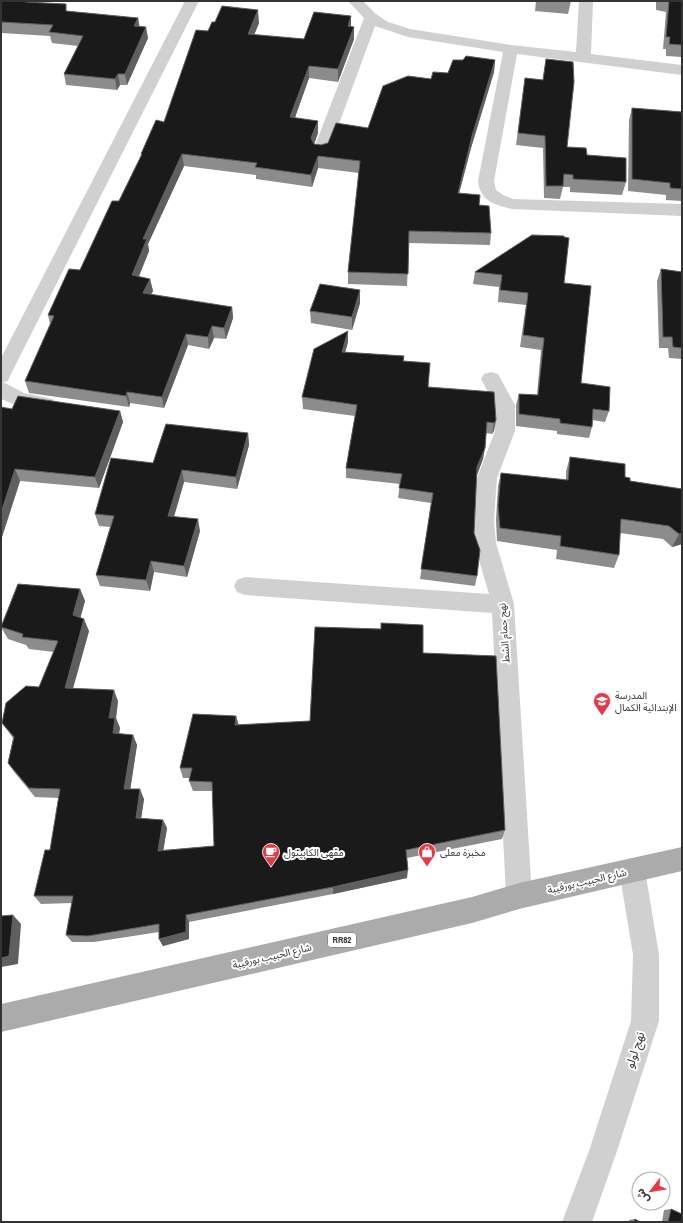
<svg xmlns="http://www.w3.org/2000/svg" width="683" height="1223" viewBox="0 0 683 1223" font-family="'Archivo Narrow','Noto Sans Arabic',sans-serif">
	<rect width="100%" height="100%" fill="#fff"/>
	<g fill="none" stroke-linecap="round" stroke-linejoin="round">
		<path fill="#d0d0d0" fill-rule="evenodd" d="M185 1H199L10 376 8 381 3 382 24 393 53 399 56 404 53 409C38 414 18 407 4 400L1 399V358Z
			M348 1H363L376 14 388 22 410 29 511 45 576 52 579 1H593L591 54 682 65V75L517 54 494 181 496 190 503 195 513 199 682 204V216L512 209C495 205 480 201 478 181L503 52 408 37 375 26 329 151 327 155 321 156 315 155 313 151 364 18Z
			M491 372 498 374 515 405V431L497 478 494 520 496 543 514 604 532 896 528 905 519 909 510 905 506 896 492 613 245 595 237 592 234 586 237 580 245 577 489 594 474 543V520L477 478 495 431V405L481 379 484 374Z
			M632 858 641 861 645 870 659 955V1021L617 1151 592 1222H562L589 1151 631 1021 633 955 619 870 623 861Z"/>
		<path fill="#ababab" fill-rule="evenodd" d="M682 847V871L519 909 472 923 1 1032V1004L472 897 519 883Z"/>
	</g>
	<path fill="#8c8c8c" d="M536 1H571L568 14 535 11Z
		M656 1H682V57L666 56V49H663L666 12 656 10Z
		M1 2H28L68 11 138 18 139 26 148 38 127 85H120L117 90 66 85 64 74 78 46 52 43 50 36 1 33Z
		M351 16V27H354V39L338 82 309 78 295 117 318 133 314 144 321 145 328 143 368 128 431 79 448 73 463 60H495L494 72 471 148 459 193 479 205 491 233 490 245 409 243 407 286 348 284V272L359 173 318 168 312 187 256 179V175L184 166 148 244 149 251 139 277 150 279 153 291 151 295 232 307 233 318 226 339 214 338 209 349 188 345 164 408 130 403 129 407 29 393 25 381 50 324 48 315 80 270 119 201 141 156V154L164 122 208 31 259 23 254 35 304 39Z
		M546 59 567 147 587 155 626 182 622 195 570 192V187H563L560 199 544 198 543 148 516 145 525 78 543 80Z
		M632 108 682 112V201L666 200V195L628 191 629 120Z
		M532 235 564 283 581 383 609 411 605 422 592 420V427L589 438 557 434V431L516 426V405L519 394 537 395 541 350 520 347 526 305 498 302 499 287 473 284 475 272Z
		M661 269 682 272V359L669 358 668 348H659L657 281Z
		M360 290V303L352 330 311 323 310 311Z
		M348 342 345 352 404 356V361L428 387 496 420 492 434 486 433 483 459 477 474 474 533 477 576 475 586 420 579 431 503 398 498 400 484 346 478V468L355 416 303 409 302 397Z
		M12 409 120 411 123 422 99 488 20 481 1 540Z
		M248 433 249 445 237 489 184 482 174 516 200 531 187 577 154 572 150 591 100 586 96 575 110 527 99 526 95 514 153 463Z
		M570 457 625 477 630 481 682 489V544L672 547 663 539 620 533 619 555 614 568 556 559 557 550 497 541 496 520 498 486 501 473 566 480V471Z
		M80 589 85 601 80 617 89 631 73 688 118 701 116 718 120 728 119 734 133 735 137 745 130 789 144 799 141 818 163 820 167 828 163 850 214 846 213 791H193L189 781 190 778H183L180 768 236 716 238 725 310 721 423 653 505 830 502 839 407 858V878L333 894 189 922V939L163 946 159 939V932L94 942H72L66 935 72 903 41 904 34 896 50 850 59 798 35 797 15 773 8 763 13 738 2 723 39 687 54 652 29 649 26 645 8 639 1 627Z
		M671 1209 682 1222H662L664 1210Z
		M635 1219 640 1222H629V1220Z"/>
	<path fill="#5f5f5f" d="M258 10 259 23 249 47 248 34Z
		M351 16V28L348 26Z
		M138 18 140 29 134 26Z
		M146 27 148 38 127 85 125 74Z
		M354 27V39L338 82V69Z
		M495 60 494 72 471 148 456 205 458 193 472 136Z
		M309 66V78L291 129 290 117Z
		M118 74 120 85 117 90 115 79Z
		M318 121V133L312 150 311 138Z
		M182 154 184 166 148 244 149 251 134 287 132 275 143 239Z
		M318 156V168L312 187 311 175Z
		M150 279 153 291 145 305 143 293Z
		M360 290V303L352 330V317Z
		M232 307 233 318 226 339 224 328Z
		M212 326 214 338 209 349 208 337Z
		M348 331V342L342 364V352Z
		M186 334 188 345 164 408 162 397Z
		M127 392 130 403 129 407 126 396Z
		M120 411 123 422 99 488 95 477Z
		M496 420 494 431 492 434 494 423Z
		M248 433 249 445 237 489 236 477Z
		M485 448 483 459 476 478 477 467Z
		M15 469 20 481 1 540V513Z
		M182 470 184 482 171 527 168 516Z
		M198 519 200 531 187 577 184 566Z
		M682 533V544L672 547 679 534Z
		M151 561 154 572 150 591 146 580Z
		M80 589 85 601 78 627 73 615Z
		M84 619 89 631 70 699 65 688Z
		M114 690 118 701 116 718 120 728 117 743 113 733 109 718Z
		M236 716 239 726 235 725Z
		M133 735 137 745 129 798 124 789Z
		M140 789 144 799 140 826 136 818Z
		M163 820 167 828 162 859 158 851Z
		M408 870 407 878 333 894V887Z
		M13 915 21 924 18 964 1 967V958Z
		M186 915 189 922V939L163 946 159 939Z"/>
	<path fill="#1a1a1a" stroke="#5f5f5f" d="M3 1H26L25 2 66 4V11L138 18 134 26 146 27 125 74H118L115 79 64 74 83 36 49 32 53 25 1 22V2Z
		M669 1H682V45L669 44 670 37H666Z
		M222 6 258 10 248 34 304 39 314 12 351 16 348 26 354 27 338 69 309 66 290 117 318 121 311 138 314 144 321 145 328 143 336 123 368 128 383 86 408 76 431 79 433 72 448 73 453 60H463L466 56 495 60 472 136 458 193 480 195 479 205 489 206 491 233 409 231 408 274 348 272 360 161 318 156 311 175 255 167 257 163 182 154 143 239H147L132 275 150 279 143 293 232 307 224 328 212 326 208 337 186 334 162 397 127 392 126 396 25 381 54 316 48 315 69 269 80 270 112 201H119L142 154H141L156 120 164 122 196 30 208 31 212 22H215Z
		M546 59 573 62 574 82 567 147 586 148 587 155 626 158V182L573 179V175L564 174 563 186H546L545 136 518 133 525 78 543 80Z
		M632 108 682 112V189L670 188V183L632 179Z
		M532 235 564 236V237L569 238 564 283 591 286 581 383 610 387 609 411 593 409 592 427 560 423V419L519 414V394L538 395 544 338 523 335 528 293 500 290 502 275 475 272Z
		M661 269 682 272V348L673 347 672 337H663Z
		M320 284 360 290 352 317 310 311Z
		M348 331 342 352 404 356 403 361 430 363 428 387 494 392 496 420 494 423 487 422 485 448 477 467 474 533 480 550 477 576 421 569 433 493 399 488 402 474 346 468 357 405 302 397 314 349Z
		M18 396 120 411 95 477 15 469 1 513V407L12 409Z
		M166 424 248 433 236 477 182 470 168 516 198 519 184 566 151 561 146 580 96 575 114 516 95 514 111 458 153 463Z
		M570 457 625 464V477L630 478V481L682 489V533L679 534 669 526 621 519 619 555 560 546 561 536 500 528 498 506 501 473 568 480Z
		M18 584 80 589 73 615 84 619 65 688 114 690 109 718H115L113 733 133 735 124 789H140L136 818 163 820 158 851 214 846 212 782 189 781 192 768H180L193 714 236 716 235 725 310 721 315 627 381 629V623L423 625V653L496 656 505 830 406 850 408 870 333 887 186 915V932L159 939V924L88 936 66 935 73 896H34L45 850H50L60 789 29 788 8 763 14 737 2 723 6 703 26 686 39 687 58 641 22 637 23 634 1 627Z
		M13 915 9 956 1 958V916Z
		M671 1209 682 1214V1222H668Z
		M635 1219 640 1222H634Z"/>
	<defs>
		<symbol id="school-pin" viewBox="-11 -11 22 30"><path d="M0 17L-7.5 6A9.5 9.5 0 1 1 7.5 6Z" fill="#e63946" stroke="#fff"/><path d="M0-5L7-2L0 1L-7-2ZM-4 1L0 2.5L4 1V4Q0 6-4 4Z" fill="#fff"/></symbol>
		<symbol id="cafe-pin" viewBox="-11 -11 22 30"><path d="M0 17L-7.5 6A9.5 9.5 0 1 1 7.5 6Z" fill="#e63946" stroke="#fff"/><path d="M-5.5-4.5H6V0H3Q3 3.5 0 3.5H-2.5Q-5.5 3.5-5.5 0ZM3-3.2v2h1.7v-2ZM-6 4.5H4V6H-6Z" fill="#fff"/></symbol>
		<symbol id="shop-pin" viewBox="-11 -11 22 30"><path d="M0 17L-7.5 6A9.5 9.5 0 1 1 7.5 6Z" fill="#e63946" stroke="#fff"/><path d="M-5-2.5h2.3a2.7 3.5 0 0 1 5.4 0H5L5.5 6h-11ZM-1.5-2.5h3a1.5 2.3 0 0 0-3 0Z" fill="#fff"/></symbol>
	</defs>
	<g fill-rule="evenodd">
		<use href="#school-pin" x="592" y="691" width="20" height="27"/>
		<use href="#cafe-pin" x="261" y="842" width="20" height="27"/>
		<use href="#shop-pin" x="417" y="842" width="20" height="27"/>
	</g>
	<g text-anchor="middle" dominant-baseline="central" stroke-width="4" stroke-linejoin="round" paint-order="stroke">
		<rect fill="#fff" stroke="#707070" stroke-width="1" x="328" y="933" width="28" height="14" rx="3"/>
		<g font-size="9" font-weight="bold" fill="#333">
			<text x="342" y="940">RR82</text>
		</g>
		<g font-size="10" fill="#333" stroke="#fff">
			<text transform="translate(504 633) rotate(-94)">نهج حمام الشط</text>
			<text transform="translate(587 881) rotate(-13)">شارع الحبيب بورقيبة</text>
			<text transform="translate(272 956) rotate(-13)">شارع الحبيب بورقيبة</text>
		</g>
		<g font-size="10" fill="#333" stroke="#fff" text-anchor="start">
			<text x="615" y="695">المدرسة<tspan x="615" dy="12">الإبتدائية الكمال</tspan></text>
			<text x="284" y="852">مقهى الكابيتول</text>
			<text x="440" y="852">مخبزة معلى</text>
		</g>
		<g font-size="12" fill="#333" stroke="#fff">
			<text transform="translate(635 1050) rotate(-72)">نهج لولو</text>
		</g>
	</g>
	<rect width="683" height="1223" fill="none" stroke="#333333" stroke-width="4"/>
	<g transform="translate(651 1191) rotate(239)"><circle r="19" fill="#ffffff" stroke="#adadad"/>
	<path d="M0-3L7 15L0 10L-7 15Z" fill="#e63946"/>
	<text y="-6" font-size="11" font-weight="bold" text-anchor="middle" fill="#333333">ش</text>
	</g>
</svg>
